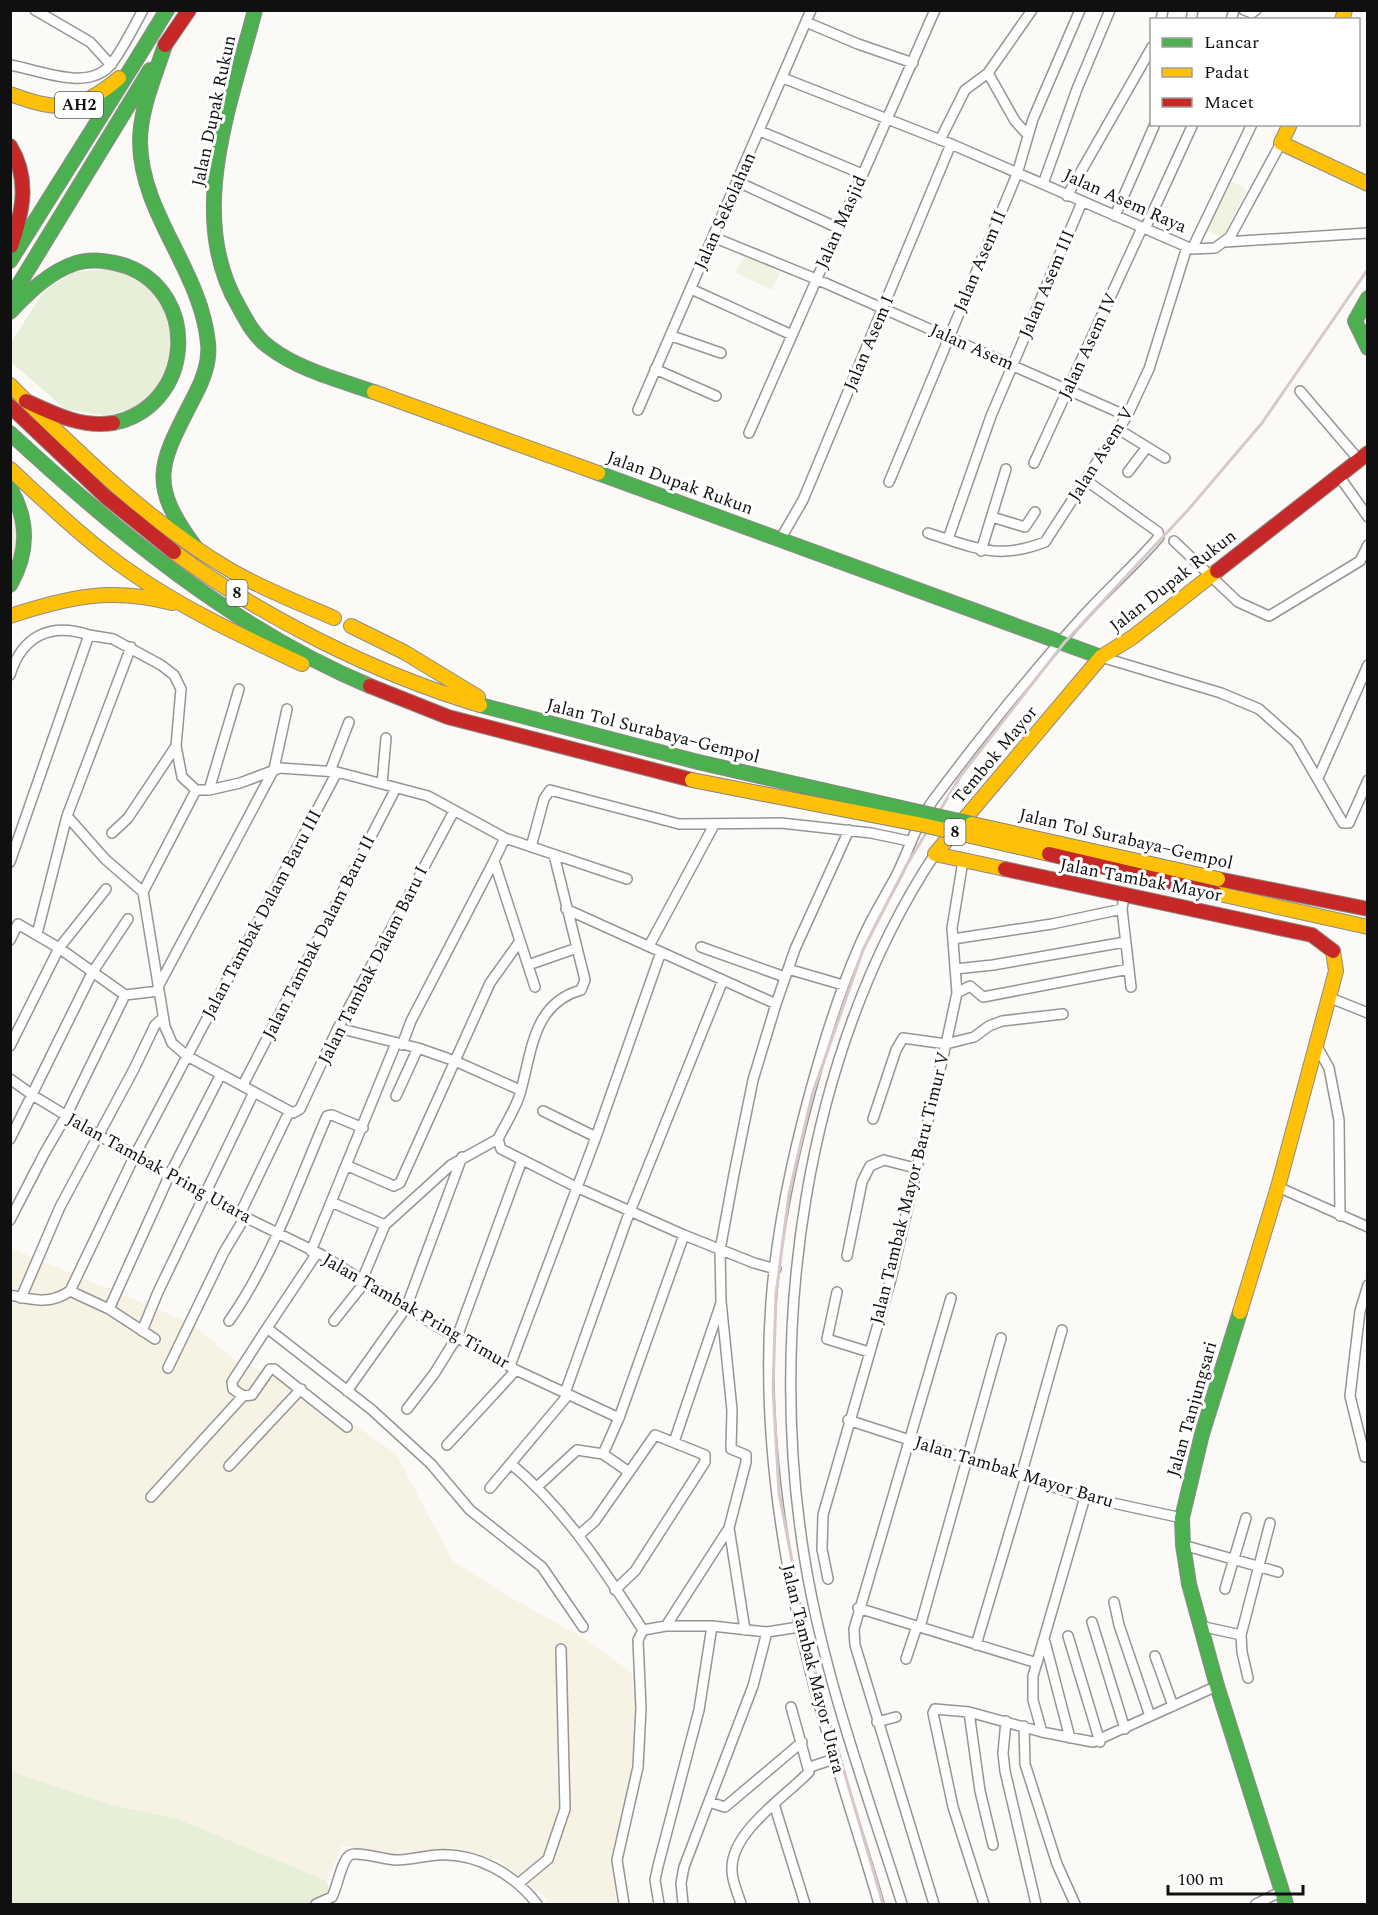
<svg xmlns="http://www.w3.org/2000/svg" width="1378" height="1915" viewBox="0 0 1378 1915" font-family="Spectral,serif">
	<rect width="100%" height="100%" fill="#fcfaf6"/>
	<path fill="#f6f2e4" d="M10 1248 191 1323 239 1363 297 1385 396 1454 453 1561 501 1592 585 1639 636 1676 635 1728 629 1796 613 1856 616 1904H549L543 1895 499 1860 456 1848 391 1857 342 1845 327 1881 178 1819 113 1805 18 1774 11 1769Z"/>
	<path fill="#e8efd8" d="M10 164 16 184 11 218H10Z
		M106 269 132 274 170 306 175 355 150 398 131 409 106 416 65 409 11 362 10 344 44 291 74 272Z
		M11 493 21 522 11 574Z
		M10 1769 18 1774 113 1805 178 1819 327 1881 331 1901 322 1904H11Z"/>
	<path fill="#f0f3e2" d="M1227 179 1247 189 1223 238 1203 228Z
		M744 255 780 272 772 290 736 273Z"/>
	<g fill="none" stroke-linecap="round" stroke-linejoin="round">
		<defs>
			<path id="street" d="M35 10 90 42 111 65
				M1244 10 1252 13 1256 10
				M1161 20 1163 10
				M1191 20 1193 10
				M1231 20 1234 10
				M806 22 858 44 913 63
				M10 65C40 70 90 93 112 63 124 47 133 28 143 10
				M988 73 1015 121 1028 135
				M783 78 951 144 1192 249 1215 248 1230 237 1281 143
				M760 131 862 174
				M940 140 965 90 988 73 1032 10
				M738 182 838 228
				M1043 184 1077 89 1110 10
				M1067 196 1152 47
				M1115 216 1155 124
				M1145 229 1193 124
				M713 237 816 279 1127 416
				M1225 242 1368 233
				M1192 249 1252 124
				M691 289 792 335
				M672 336 721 353
				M655 369 716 396
				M1300 391 1359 460
				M638 410 811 10
				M1118 429 1165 458
				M749 433 935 10
				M1034 463 1142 228
				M1128 472 1147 447
				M1339 476 1368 517
				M889 482 1017 174 1033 119 1080 10
				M992 517 1025 527 1035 512
				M928 533C973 547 997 561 1045 542L1127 416 1149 369 1187 247
				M781 538 803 500 951 144
				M948 539 991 416 1082 202
				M1174 541 1238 602 1269 616 1360 561 1368 545
				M981 551 1006 469
				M1101 657 1221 693 1259 709 1296 742 1343 823H1349L1368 780
				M10 675C22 636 50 622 89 635
				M176 746 182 777 196 790H209L240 783 280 768 337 772 428 796 505 838 627 879
				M330 771 349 722
				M1318 778 1368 665
				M382 784 386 738
				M209 790 239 689
				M67 816 105 859 143 892 165 1027 172 1043 187 1056 293 1113 300 1109 338 1028 454 811
				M505 838 494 861 535 987
				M531 847 544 799 550 790 679 824 781 823 871 833 909 841
				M963 861 952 928 957 993 946 1044 974 1037 989 1026 1002 1021 1063 1014
				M10 862 89 635 113 639 161 665 174 675 181 689 176 746 128 818 112 833
				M143 892 196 790
				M1124 896 1122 909 1131 987
				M566 909 776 1004
				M37 934 67 816 131 647
				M953 939 1052 924 1122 909
				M10 940 18 924 59 948 125 995
				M649 946 714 825
				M701 947 785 977
				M528 965 577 948
				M788 969 843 985
				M955 969 993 965 1125 942
				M158 987 274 769 287 709
				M957 993 970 986 983 997 1129 969
				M1328 997 1368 1013
				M338 1028 418 1048 455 1061 520 1090
				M1315 1043 1329 1068 1339 1120 1340 1216
				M402 1045 411 1021 494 861
				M10 1046 59 948 106 889
				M10 1079 34 1096 98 1135 245 1217 322 1255 436 1326 516 1370 619 1418
				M243 1085 396 788
				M396 1096 418 1048
				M543 1111 596 1137
				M10 1139 92 973 128 919
				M498 1139C505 1125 514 1111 519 1097 532 1055 531 1004 581 990L585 980 554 855
				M498 1139 501 1149 576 1187 684 1235 754 1263 776 1269
				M348 1166 394 1186 400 1183 490 983 520 941
				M1278 1187 1368 1227
				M331 1202 385 1225
				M240 1214 289 1112
				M10 1220 44 1154 66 1116 125 995 159 991
				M311 1251 396 1043
				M317 1253 267 1328 372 1410 431 1464 470 1510 542 1567 583 1627
				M847 1256 862 1182 870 1166 884 1160 915 1168
				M362 1280 385 1225 451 1165 498 1139
				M70 1291 135 1155 337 772
				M837 1292 827 1339 869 1352
				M10 1295C33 1300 50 1305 70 1291L109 1309 155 1339
				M21 1298 60 1207 134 1069 155 1025 163 1018
				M109 1309 170 1174 221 1074
				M229 1321C271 1262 298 1183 327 1116L332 1115 363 1128
				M334 1321 365 1282
				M267 1328 232 1382 233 1389 243 1396 252 1395 270 1369H274L347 1427
				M142 1331 158 1292 254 1092
				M510 1366 596 1137 661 952
				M168 1368 224 1252 245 1217
				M347 1391 406 1308 462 1157
				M565 1393 627 1219 723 980
				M407 1409 434 1374 457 1337 522 1160
				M848 1420 1085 1497 1182 1518
				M674 1442 721 1303
				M447 1445 516 1370
				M603 1454 619 1418 684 1235
				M1365 1457 1350 1396 1360 1311 1368 1285
				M511 1464C566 1509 605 1572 643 1630
				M229 1466 301 1389
				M1021 1476 1062 1330
				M537 1487 577 1450 603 1454 629 1472
				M490 1488 568 1395
				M151 1497 243 1396
				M729 1528 745 1630
				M579 1535 595 1521 655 1435 705 1455V1462L635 1571 615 1590
				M1183 1545 1278 1572
				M828 1579 822 1549 823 1515 891 1279 946 1044 903 1038 896 1050 873 1119
				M1225 1589 1246 1518
				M1114 1602 1119 1625 1150 1716
				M858 1608 1037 1663
				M1092 1622 1125 1729
				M666 1626 729 1528 746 1462V1455L731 1449 732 1410 721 1301 720 1250 734 1174 753 1080 776 1004 795 949 849 830
				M1200 1626 1241 1635
				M920 1627 1001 1338
				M643 1630 666 1626H712L767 1632 799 1627
				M1068 1636 1100 1742
				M1045 1642 1070 1738
				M976 1645 1026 1477
				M1155 1656 1173 1706
				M906 1659 917 1626
				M1248 1678 1242 1652 1241 1635 1270 1523
				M969 1712 980 1791 993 1845
				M1006 1721 1003 1753 1005 1771 1036 1904
				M877 1722 896 1717
				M1024 1726 1025 1764 1057 1864 1075 1904
				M1042 1732 1033 1700V1676L1085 1497
				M810 1767 834 1759
				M709 1802 725 1807 802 1742
				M774 1804 805 1904
				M518 1884 548 1859 565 1809 561 1649
				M316 1904 332 1897C337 1888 342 1859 350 1855 358 1851 386 1860 396 1860 410 1860 424 1856 438 1855 477 1853 514 1874 537 1904
				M624 1904 617 1860 638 1767 641 1708 638 1640 643 1630
				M659 1904 655 1880 658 1866 699 1710 712 1626
				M683 1904 681 1883 684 1867 753 1686 767 1632
				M741 1904C738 1893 731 1880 732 1868 732 1831 786 1796 809 1772L791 1707
				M879 1904C852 1811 819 1718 799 1623 776 1518 763 1409 771 1302 778 1212 800 1123 826 1037 838 999 851 961 869 925 878 907 889 890 898 872 910 847 917 822 934 799 982 735 1032 672 1086 613 1110 587 1137 563 1159 537L1158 532 1087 481
				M902 1904C867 1793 826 1683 806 1567 766 1335 803 1053 935 854
				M934 1904 855 1645 854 1629 951 1298
				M984 1904 953 1807 933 1713 935 1709 969 1712 1042 1732 1093 1742 1217 1686
				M1256 1904 1282 1891"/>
			<path id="fast" d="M255 10C231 104 185 216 239 307 247 322 255 337 269 347 299 370 339 380 374 392
				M165 45C155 76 140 109 140 142 141 215 201 270 208 343 210 360 203 380 195 395 160 464 146 481 196 548
				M135 62 167 10
				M10 261 135 62
				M1368 298 1355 321 1368 348
				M10 299 150 70
				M10 312C29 292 49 272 76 263 92 258 110 261 126 266 202 294 193 407 113 423
				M10 433C117 532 234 629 370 686
				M598 473 1101 657
				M10 488C29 521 29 552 10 585
				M480 705 698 762
				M1240 1312 1202 1434 1182 1518 1183 1545 1189 1584 1217 1686 1286 1904"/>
			<path id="slow" d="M1342 20 1345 10
				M10 94C59 112 79 112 119 78
				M1290 124 1281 143 1368 184
				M10 385C78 452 147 521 230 570 263 589 299 603 334 618
				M374 392 598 473
				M10 469C49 505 88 543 132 573 185 610 244 637 302 664
				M174 552C262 617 376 674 480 705
				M10 616C68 597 111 587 172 603
				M351 626 404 652 478 697
				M1005 869 935 854 1101 657 1133 637 1217 571
				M1215 893 1368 927
				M1240 1312 1278 1187 1336 971 1333 951"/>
			<path id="jam" d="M165 45 189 10
				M10 146C30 179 23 211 11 246
				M26 401C54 414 82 428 113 423
				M10 406 106 497 174 552
				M1217 571 1368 453
				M370 686 448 717 692 780
				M1005 869 1312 935 1333 951
				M1218 879 1368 909"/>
		</defs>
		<use href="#street" stroke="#969594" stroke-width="12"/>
		<use href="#fast" stroke="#8d8c8a" stroke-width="16"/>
		<use href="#slow" stroke="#8d8c8a" stroke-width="16"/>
		<use href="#jam" stroke="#8d8c8a" stroke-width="16"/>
		<use href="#street" stroke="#fffefe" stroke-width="9"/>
		<use href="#fast" stroke="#4caf50" stroke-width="14"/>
		<use href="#slow" stroke="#ffc107" stroke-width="14"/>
		<use href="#jam" stroke="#c62828" stroke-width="14"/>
		<path stroke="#d7c8c9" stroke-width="3" d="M883 1904 810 1655 779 1493 773 1389 776 1294 789 1194 812 1095 863 950 906 866 962 774 1064 643 1188 510 1262 423 1368 269"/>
		<defs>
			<path id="fast-bridge" d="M698 762 972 824"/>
			<path id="slow-bridge" d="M692 780 923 825 1049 854
				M972 824 1218 879"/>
			<path id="jam-bridge" d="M1049 854 1215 893"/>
		</defs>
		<use href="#fast-bridge" stroke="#848381" stroke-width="16" stroke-linecap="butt"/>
		<use href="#slow-bridge" stroke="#848381" stroke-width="16" stroke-linecap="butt"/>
		<use href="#jam-bridge" stroke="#848381" stroke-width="16" stroke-linecap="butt"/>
		<use href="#fast-bridge" stroke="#4caf50" stroke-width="14"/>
		<use href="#slow-bridge" stroke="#ffc107" stroke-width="14"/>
		<use href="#jam-bridge" stroke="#c62828" stroke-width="14"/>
	</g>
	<g text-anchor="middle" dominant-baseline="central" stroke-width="6" stroke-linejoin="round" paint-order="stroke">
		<g fill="#fff" stroke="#585858" stroke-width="1.5">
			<rect x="55" y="92" width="48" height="26" rx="4.5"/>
			<rect x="226.5" y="580" width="21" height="26" rx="4.5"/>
			<rect x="944.5" y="819" width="21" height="26" rx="4.5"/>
		</g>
		<g font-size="16" font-weight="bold" fill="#101010">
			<text x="79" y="105">AH2</text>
			<text x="237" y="593">8</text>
			<text x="955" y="832">8</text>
		</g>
		<g font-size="18" fill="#101010" stroke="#fff">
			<text transform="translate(214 111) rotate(-78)">Jalan Dupak Rukun</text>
			<text transform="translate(1125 201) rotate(24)">Jalan Asem Raya</text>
			<text transform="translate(725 211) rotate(-66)">Jalan Sekolahan</text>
			<text transform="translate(841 222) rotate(-66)">Jalan Masjid</text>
			<text transform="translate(980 261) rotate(-67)">Jalan Asem II</text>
			<text transform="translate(1047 284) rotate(-67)">Jalan Asem III</text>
			<text transform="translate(869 343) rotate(-67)">Jalan Asem I</text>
			<text transform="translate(1088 346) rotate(-65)">Jalan Asem IV</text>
			<text transform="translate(972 347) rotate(24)">Jalan Asem</text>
			<text transform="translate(1101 454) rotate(-58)">Jalan Asem V</text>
			<text transform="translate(680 483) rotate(20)">Jalan Dupak Rukun</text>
			<text transform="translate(1173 581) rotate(-38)">Jalan Dupak Rukun</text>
			<text transform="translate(653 731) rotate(14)">Jalan Tol Surabaya–Gempol</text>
			<text transform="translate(995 755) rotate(-50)">Tembok Mayor</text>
			<text transform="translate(1126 839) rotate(13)">Jalan Tol Surabaya–Gempol</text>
			<text transform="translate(1141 880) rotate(11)">Jalan Tambak Mayor</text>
			<text transform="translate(262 914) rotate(-62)">Jalan Tambak Dalam Baru III</text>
			<text transform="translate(319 937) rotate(-63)">Jalan Tambak Dalam Baru II</text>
			<text transform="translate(373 965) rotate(-63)">Jalan Tambak Dalam Baru I</text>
			<text transform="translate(159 1168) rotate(29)">Jalan Tambak Pring Utara</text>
			<text transform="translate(910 1188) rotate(-76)">Jalan Tambak Mayor Baru Timur V</text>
			<text transform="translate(416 1311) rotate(30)">Jalan Tambak Pring Timur</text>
			<text transform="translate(1192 1409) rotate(-74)">Jalan Tanjungsari</text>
			<text transform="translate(1014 1472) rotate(17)">Jalan Tambak Mayor Baru</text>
			<text transform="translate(813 1669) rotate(76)">Jalan Tambak Mayor Utara</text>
		</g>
	</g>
	<rect width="1378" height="1915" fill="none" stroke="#101010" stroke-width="24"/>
	<rect x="1150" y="18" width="210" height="108" fill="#ffffff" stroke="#9f9f9f" stroke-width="1.5"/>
	<rect x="1162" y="38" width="30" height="9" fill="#4caf50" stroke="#9f9f9f" stroke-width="1.5"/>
	<text x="1204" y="48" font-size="18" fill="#101010">Lancar</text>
	<rect x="1162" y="68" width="30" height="9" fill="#ffc107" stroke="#9f9f9f" stroke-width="1.5"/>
	<text x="1204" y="78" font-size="18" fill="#101010">Padat</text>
	<rect x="1162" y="98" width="30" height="9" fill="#c62828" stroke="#9f9f9f" stroke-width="1.5"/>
	<text x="1204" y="108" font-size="18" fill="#101010">Macet</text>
	<path d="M1168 1885v9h135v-9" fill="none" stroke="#101010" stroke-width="3"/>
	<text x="1177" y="1885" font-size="18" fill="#101010" stroke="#ffffff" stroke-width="4.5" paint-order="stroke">100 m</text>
</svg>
